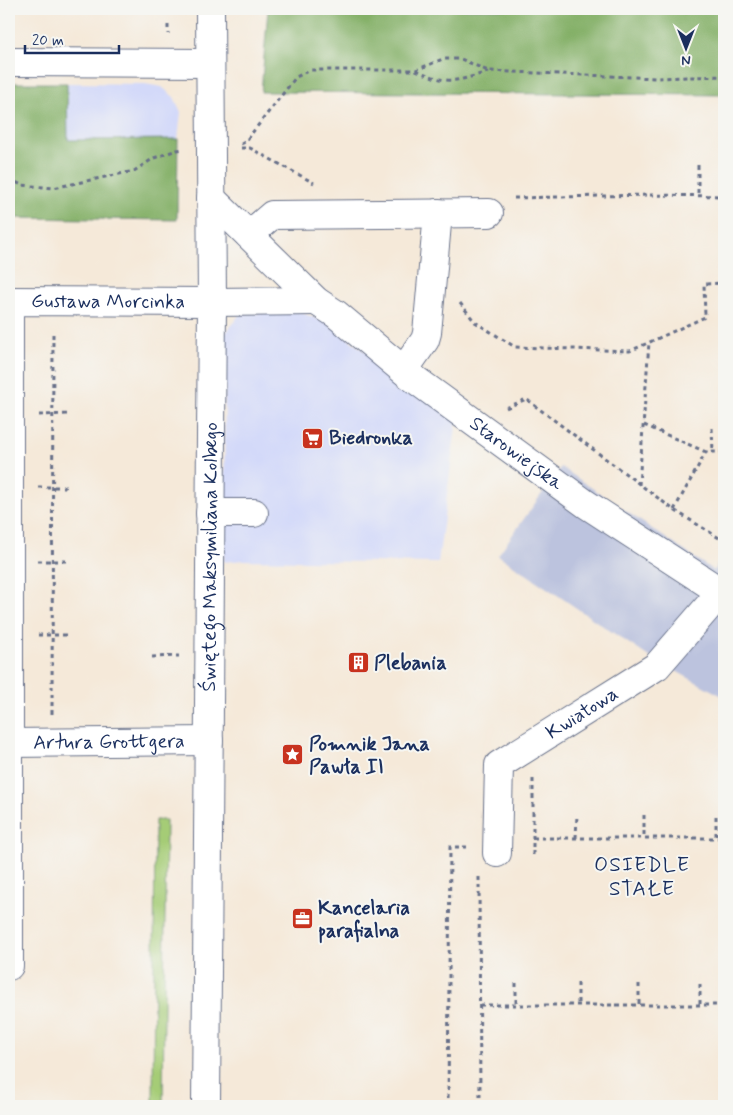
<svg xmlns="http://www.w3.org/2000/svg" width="733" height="1115" viewBox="0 0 733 1115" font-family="Mynerve,sans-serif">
	<rect width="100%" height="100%" fill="#f6f6f2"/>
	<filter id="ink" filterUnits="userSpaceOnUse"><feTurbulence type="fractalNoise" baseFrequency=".02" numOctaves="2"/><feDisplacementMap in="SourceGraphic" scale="10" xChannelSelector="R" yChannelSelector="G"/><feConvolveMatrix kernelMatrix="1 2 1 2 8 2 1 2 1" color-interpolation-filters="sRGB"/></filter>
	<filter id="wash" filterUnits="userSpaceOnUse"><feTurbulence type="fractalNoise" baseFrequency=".0096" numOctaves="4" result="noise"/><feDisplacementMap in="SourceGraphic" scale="20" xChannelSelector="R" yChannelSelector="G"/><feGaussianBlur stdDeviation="1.12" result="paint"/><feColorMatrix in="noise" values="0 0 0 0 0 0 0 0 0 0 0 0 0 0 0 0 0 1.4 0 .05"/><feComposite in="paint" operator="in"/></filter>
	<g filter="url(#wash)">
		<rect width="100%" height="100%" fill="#f5e9d9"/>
		<path fill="#d3d9f9" d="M67 83 145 84 162 87 174 97 181 112 178 139 68 140Z
			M300 312 327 323 457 419 438 563 244 560 224 562 225 334 240 314Z"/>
		<path fill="#bcc3de" d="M561 467 714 571 724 551V697L646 655 498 555Z"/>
		<path fill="#a5cc76" stroke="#607e6a" d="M155 820H166L163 1106H153Z"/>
		<path fill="#84b067" stroke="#507062" d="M268 9H724V95L261 92Z
			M9 83H67L68 140 178 139 177 220 9 218Z"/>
	</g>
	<g filter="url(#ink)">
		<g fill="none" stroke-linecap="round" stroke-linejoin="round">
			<defs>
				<g id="minor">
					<path d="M9 62 210 63"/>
					<path id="s1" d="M211 198 316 301 336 314 409 375 586 504 724 594"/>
					<path d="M249 235 272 215 489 213"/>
					<path d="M404 370 425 340 427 333 438 213"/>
					<path d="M210 513H254"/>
					<path id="s2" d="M9 743 209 741"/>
					<path id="s3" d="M497 853 499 765 657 666 721 592"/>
					<path id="s4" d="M9 966V301L212 302 316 301"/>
					<path id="s5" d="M206 1106 212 302 210 9"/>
				</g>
			</defs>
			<use href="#minor" stroke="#677089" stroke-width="30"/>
			<path stroke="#677089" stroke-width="3" stroke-dasharray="4 4" stroke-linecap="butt" d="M9 25H11
				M168 25V34
				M416 70C450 85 453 82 488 72
				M241 144 245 142 296 77 310 70H416L443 59H461L488 71 657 78 724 76
				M241 148H250L314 183
				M698 165V196
				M9 179 22 185 53 188 134 171 154 158 177 150 183 149
				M514 198 648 195 724 196
				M460 303 475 322 515 347 630 351 705 317 704 284 724 283
				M506 408 526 399 674 510 724 541
				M39 415 71 414
				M644 425 706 452
				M712 428 713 452
				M639 485 649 342
				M38 487H70
				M674 510 706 452H724
				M38 561H70
				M38 635H70
				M152 657 179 656
				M52 714 53 330
				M644 815V838
				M716 816V838
				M533 838H724
				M576 838 577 814
				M533 855V779
				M479 877 480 1106
				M516 983V1005
				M578 983V1005
				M639 984V1005
				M700 984V1005
				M480 1005H717L724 1000
				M448 1106 450 847H468"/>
			<use href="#minor" stroke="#fff" stroke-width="28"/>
		</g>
	</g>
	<defs>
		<symbol id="supermarket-square" viewBox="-11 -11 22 22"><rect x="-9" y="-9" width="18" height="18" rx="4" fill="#c8321e" stroke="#f6f6f2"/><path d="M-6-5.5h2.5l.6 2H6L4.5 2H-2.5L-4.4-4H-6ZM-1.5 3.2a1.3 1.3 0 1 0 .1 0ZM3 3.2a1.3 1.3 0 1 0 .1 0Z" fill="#fff"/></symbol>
		<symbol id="building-square" viewBox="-11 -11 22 22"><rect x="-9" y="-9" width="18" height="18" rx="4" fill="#c8321e" stroke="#f6f6f2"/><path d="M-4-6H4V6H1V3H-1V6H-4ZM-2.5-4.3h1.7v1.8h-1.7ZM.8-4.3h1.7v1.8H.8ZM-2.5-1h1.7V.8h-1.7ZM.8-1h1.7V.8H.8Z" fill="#fff"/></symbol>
		<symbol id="sight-square" viewBox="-11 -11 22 22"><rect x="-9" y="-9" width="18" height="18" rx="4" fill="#c8321e" stroke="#f6f6f2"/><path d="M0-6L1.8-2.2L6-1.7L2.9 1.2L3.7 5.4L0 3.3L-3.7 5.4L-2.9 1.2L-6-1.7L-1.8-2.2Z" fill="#fff"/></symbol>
		<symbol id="office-square" viewBox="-11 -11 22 22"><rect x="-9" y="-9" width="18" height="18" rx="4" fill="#c8321e" stroke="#f6f6f2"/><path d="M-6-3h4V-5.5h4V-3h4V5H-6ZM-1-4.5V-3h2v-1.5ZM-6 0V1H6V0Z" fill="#fff"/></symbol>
	</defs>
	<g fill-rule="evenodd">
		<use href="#supermarket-square" x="300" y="426" width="25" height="25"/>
		<use href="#building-square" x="346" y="650" width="25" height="25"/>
		<use href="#sight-square" x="280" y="742" width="25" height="25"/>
		<use href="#office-square" x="290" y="906" width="25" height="25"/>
	</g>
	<g text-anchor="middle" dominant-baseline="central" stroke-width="4" stroke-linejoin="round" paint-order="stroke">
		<g font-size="20" fill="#1b2f5e" stroke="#f6f6f2">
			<text stroke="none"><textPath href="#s4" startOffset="764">Gustawa Morcinka</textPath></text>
			<text stroke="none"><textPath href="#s1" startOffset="399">Starowiejska</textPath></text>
			<text stroke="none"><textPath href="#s5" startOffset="549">Świętego Maksymiliana Kolbego</textPath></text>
			<text stroke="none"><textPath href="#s3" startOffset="186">Kwiatowa</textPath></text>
			<text stroke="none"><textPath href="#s2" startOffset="100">Artura Grottgera</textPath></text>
		</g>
		<g font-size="20" font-weight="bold" fill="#1b2f5e" stroke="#f6f6f2" text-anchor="start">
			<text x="329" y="438">Biedronka</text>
			<text x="374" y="663">Plebania</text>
			<text x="309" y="744">Pomnik Jana<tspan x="309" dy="23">Pawła II</tspan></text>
			<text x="318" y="908">Kancelaria<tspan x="318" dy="23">parafialna</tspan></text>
		</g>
		<g font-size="21" letter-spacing="1" fill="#1b2f5e" stroke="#f6f6f2">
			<text x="642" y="865">OSIEDLE<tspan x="642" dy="24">STAŁE</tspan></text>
		</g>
	</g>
	<rect width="733" height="1115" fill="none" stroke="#f6f6f2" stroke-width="30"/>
	<g transform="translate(686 48) rotate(180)" stroke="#f6f6f2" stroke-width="4" paint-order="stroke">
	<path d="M0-4L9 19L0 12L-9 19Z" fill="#1b2f5e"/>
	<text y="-8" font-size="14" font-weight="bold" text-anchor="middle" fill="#1b2f5e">N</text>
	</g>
	<path d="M25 45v8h94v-8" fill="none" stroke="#1b2f5e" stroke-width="2.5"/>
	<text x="32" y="45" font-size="15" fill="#1b2f5e" stroke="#f6f6f2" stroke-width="4" paint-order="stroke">20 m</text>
</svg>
